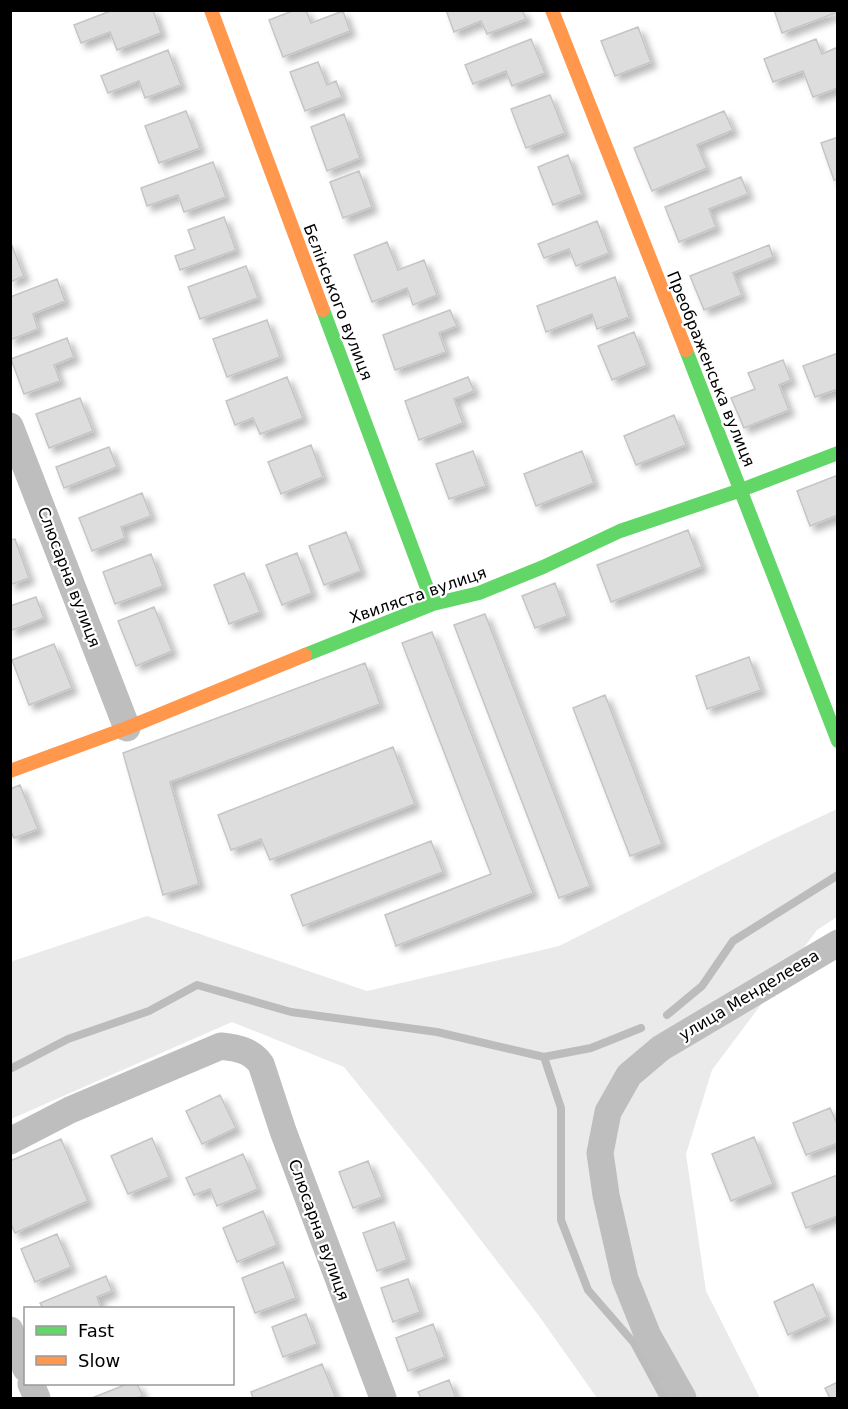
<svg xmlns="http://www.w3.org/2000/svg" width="848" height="1409" viewBox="0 0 848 1409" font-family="'DejaVu Sans',sans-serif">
	<defs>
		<filter id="shadow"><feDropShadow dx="5.5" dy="5.5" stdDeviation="3" flood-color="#0004"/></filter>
	</defs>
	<rect width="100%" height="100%" fill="#fff"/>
	<path fill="#eaeaea" d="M837 809V917L817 930 712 1070 686 1154 706 1291 760 1398H597L539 1316 427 1170 344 1067 232 1022 11 1119 10 962 147 916 367 991 559 946 769 841Z"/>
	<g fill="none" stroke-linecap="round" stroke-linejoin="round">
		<path stroke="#bcbcbc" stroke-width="8" d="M667 1015 702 986 733 941 838 875
			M544 1057 561 1108V1220L588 1290 634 1343 664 1398
			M10 1069 68 1039 149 1011 197 985 291 1012 437 1032 544 1057 591 1048 641 1028"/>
	</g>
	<path fill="#ddd" stroke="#c5c5c5" stroke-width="1.5" filter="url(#shadow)" d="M113 10H153L161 33 117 50 110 32 81 43 74 25Z
		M295 10H306L311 23 343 11 350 31 283 57 269 20Z
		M446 10H522L526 19 487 34 481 21 454 32Z
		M774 10H838V12L782 33Z
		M638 27 651 62 615 76 601 41Z
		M531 39 545 73 512 86 506 71 473 84 465 65Z
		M816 39 822 54 838 47V88L813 97 803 71 773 82 764 59Z
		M168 50 181 85 145 98 139 81 108 93 101 76Z
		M318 62 327 85 336 81 342 97 305 111 290 72Z
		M550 95 565 133 526 148 511 109Z
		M186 111 200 148 159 163 145 126Z
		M724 111 733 130 697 145 707 168 652 191 634 148Z
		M344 114 360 158 327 171 311 127Z
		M838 137V179L834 180 821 143Z
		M568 155 582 194 553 205 538 167Z
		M213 162 226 197 184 212 178 195 147 206 141 188Z
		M359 171 372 207 343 218 330 182Z
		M741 177 748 194 709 209 716 227 679 242 665 207Z
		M224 217 236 250 180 270 175 256 195 249 188 230Z
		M597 221 609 253 576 266 569 249 544 258 538 244Z
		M10 241 24 276 10 282Z
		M387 242 398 270 424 260 437 295 413 305 407 288 372 302 354 255Z
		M769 245 773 257 733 273 742 295 704 310 690 276Z
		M246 266 258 298 200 319 188 287Z
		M615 277 629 317 597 329 592 314 546 332 537 306Z
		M57 279 65 301 33 314 38 329 10 340V297Z
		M450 310 457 326 439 333 446 352 395 370 383 335Z
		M267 320 280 357 227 377 213 339Z
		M634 332 647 365 612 380 598 346Z
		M67 338 74 357 54 365 60 381 24 394 11 359Z
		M838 353V389L815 397 803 366Z
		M783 360 791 380 779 385 789 410 744 428 731 398 755 389 748 373Z
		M287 377 303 418 260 434 253 418 235 425 226 401Z
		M468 377 474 391 454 399 463 423 419 440 405 401Z
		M80 398 93 431 49 448 36 414Z
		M674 415 686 445 636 465 624 436Z
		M311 445 323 477 281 494 268 462Z
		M109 447 117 467 64 488 56 467Z
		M473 451 486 486 449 499 436 464Z
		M582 451 594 483 536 506 524 474Z
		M838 475V515L810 526 797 491Z
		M142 493 151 516 121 527 125 538 92 551 79 518Z
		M688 530 702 567 611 602 597 565Z
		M346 532 361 571 324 585 309 546Z
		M15 539 29 578 10 585V540Z
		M297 553 312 593 282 605 266 565Z
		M151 554 163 586 115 604 103 572Z
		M244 573 260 612 229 624 214 585Z
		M555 583 567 616 535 628 522 596Z
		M36 597 44 618 10 631V606Z
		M154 607 172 651 136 666 118 621Z
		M485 614 590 886 559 898 454 625Z
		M432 632 533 893 396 946 385 915 491 874 402 643Z
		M54 644 72 688 29 705 12 660Z
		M749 657 761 690 707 709 696 676Z
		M365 663 380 704 170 782 199 884 163 895 123 753Z
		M605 695 662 844 630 856 573 708Z
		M393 747 415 804 270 860 261 839 231 850 218 815Z
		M20 785 38 829 14 838 10 830V789Z
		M431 841 443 872 303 926 291 895Z
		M220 1095 236 1128 202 1144 186 1111Z
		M830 1108 838 1126V1143L806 1155 793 1123Z
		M754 1137 773 1184 731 1201 712 1154Z
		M152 1138 169 1177 128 1194 111 1156Z
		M61 1139 88 1201 15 1233 10 1222V1161Z
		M243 1154 258 1189 217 1206 210 1189 194 1195 186 1178Z
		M368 1161 382 1197 353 1208 339 1172Z
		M837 1175 838 1216 806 1228 792 1193Z
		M263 1211 277 1245 237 1262 223 1228Z
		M394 1222 407 1260 377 1271 363 1233Z
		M57 1234 71 1267 35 1282 21 1249Z
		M283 1262 296 1298 255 1313 242 1278Z
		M106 1276 112 1291 97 1297 101 1308H43L40 1303Z
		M408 1279 420 1312 393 1322 381 1288Z
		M813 1284 827 1317 788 1335 774 1302Z
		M306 1314 317 1344 283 1357 272 1327Z
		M433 1324 445 1357 408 1371 396 1338Z
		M322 1364 336 1398H253L251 1392Z
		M449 1380 456 1398H421L418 1392Z
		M838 1382V1398H830L825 1388Z
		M127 1384H137L143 1396 136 1398H92Z"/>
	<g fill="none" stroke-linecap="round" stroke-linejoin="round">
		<path stroke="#bebebe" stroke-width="27" d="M10 426 127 728
			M10 1141 70 1110 221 1046C237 1048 251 1050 261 1064L283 1131 383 1398
			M10 1330 26 1369
			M31 1384 37 1398
			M683 1398 648 1336 625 1279 606 1195 600 1153 608 1112 629 1075 661 1048 838 943"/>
		<path stroke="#63d668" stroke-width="14" d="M323 310 433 604
			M686 350 838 741
			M305 655 433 604 479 593 543 567 620 531 741 490 838 453"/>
		<path stroke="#ff974d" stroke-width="14" d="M211 10 323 310
			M552 10 686 350
			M10 771 127 728 305 655"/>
	</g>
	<g text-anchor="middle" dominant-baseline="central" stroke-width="4.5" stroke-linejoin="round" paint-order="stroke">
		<g font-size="16" fill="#000" stroke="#fff">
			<text transform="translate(338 302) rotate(69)">Бєлінського вулиця</text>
			<text transform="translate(711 369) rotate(68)">Преображенська вулиця</text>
			<text transform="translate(69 577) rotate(69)">Слюсарна вулиця</text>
			<text transform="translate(418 595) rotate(-19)">Хвиляста вулиця</text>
			<text transform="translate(749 995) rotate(-31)">улица Менделеева</text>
			<text transform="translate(319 1230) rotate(70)">Слюсарна вулиця</text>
		</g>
	</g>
	<rect width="848" height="1409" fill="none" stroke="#000000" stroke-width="24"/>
	<rect x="24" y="1307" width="210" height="78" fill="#ffffff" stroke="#999999" stroke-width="1.5"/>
	<rect x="36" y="1326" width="30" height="9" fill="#63d668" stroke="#999999" stroke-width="1.5"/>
	<text x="78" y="1337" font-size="18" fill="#000000">Fast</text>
	<rect x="36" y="1356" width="30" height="9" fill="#ff974d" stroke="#999999" stroke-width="1.5"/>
	<text x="78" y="1367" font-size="18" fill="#000000">Slow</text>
</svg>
